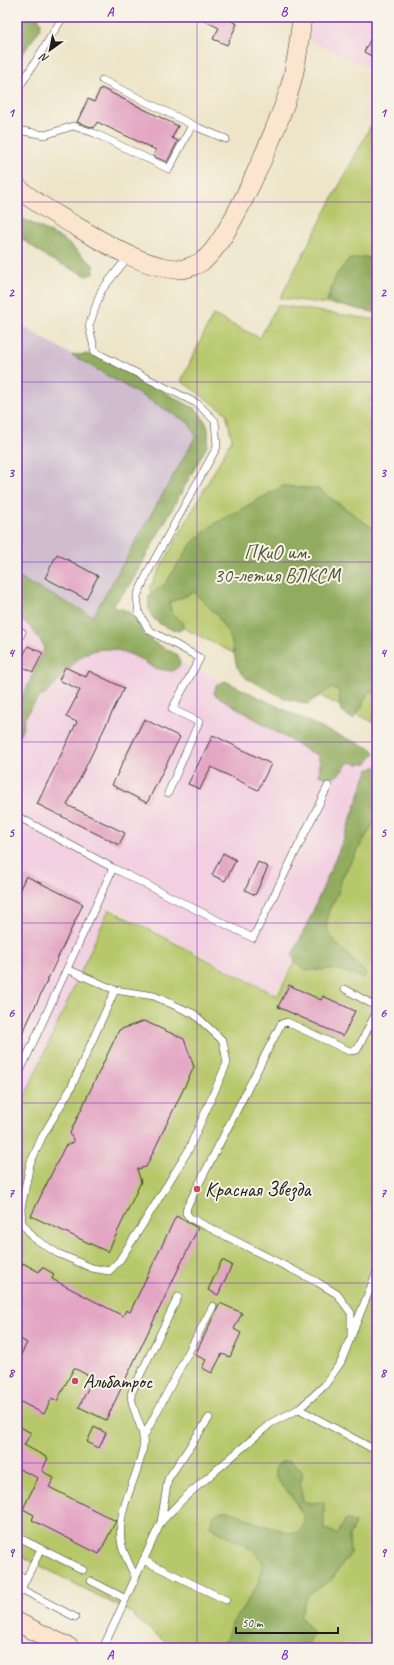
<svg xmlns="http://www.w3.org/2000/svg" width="394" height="1665" viewBox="0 0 394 1665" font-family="Caveat,sans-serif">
	<rect width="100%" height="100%" fill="#f7f3e8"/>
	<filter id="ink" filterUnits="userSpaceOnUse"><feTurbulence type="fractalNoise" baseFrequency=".025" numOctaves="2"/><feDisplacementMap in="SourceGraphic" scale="8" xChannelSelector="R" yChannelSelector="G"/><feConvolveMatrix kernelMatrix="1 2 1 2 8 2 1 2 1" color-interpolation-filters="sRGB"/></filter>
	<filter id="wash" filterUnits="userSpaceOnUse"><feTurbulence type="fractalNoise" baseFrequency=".012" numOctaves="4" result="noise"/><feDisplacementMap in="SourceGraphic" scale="16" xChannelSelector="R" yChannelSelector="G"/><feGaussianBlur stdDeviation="0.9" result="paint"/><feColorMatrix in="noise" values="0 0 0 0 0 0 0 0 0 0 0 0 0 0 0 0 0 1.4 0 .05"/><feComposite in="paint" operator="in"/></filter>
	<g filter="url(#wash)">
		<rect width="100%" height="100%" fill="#eee5c9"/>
		<path fill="#f2cfe1" d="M313 17H377V71L309 40Z
			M17 583 377 756V803L275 994 109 906 17 1114Z"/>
		<path fill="#cfbdcf" d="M17 323 189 423 196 436 93 616 17 577Z"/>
		<path fill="#b7c86b" stroke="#6a7244" d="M377 114V310L280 298Z
			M277 305 377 320V388L368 407 377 417V724L155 614 150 587 232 439 226 413 181 381 213 315 260 338Z
			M377 803V1648H173L134 1617V1614L132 1613 17 1554V1265L47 1278 17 1264V1114L109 909 277 996Z"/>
		<path fill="#91ac5f" stroke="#56643e" d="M17 17H38L41 23 40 29 17 62Z
			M17 216 63 239 93 265 94 273 87 276 48 258 17 235Z
			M365 257 377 260V313L335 304 327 301 336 275 348 260Z
			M95 354 197 410C207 423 211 429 207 446L130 585 112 607 125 610 134 616 144 634 153 642 178 655 180 665 173 671C168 670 163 670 158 669 150 667 143 660 136 657 112 645 85 645 70 669L65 667 59 680 45 695 39 697 30 709 24 720 23 728 17 739V708L43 653 44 646 29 625 17 618V577L93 616 196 436 189 423 72 355Z
			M283 486 318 489 377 531V705L376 694 369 691 361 708 353 719C337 711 340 706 339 690L331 688 307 704 284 698 246 678 237 667 231 639 217 615 194 592 169 603 172 614 183 622 182 629 179 631C168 629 151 622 149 609 148 605 149 600 149 596L165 584 192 543 214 524Z
			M225 681 326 730 372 749 375 753 367 763 358 764 349 762C339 774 336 783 319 775L320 764 318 755 308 751 214 694 216 686Z
			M377 766V817L340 881C340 898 332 900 328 913 327 918 326 928 328 932 336 947 355 960 366 974L364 978C355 976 348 972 339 970 319 965 306 981 292 956L311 916 344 838 368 770Z
			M289 1461 301 1469 303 1476 300 1483 303 1501 310 1503 324 1502V1528L337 1534 346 1519 355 1523 349 1536 350 1554 331 1580 308 1595 300 1616 313 1633 307 1648H223L231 1625 259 1583 263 1562 253 1550 210 1527 213 1516 222 1511H231L262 1525 291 1533 299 1532 304 1524V1517L293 1498 279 1482 275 1476V1467L281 1462Z"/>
		<g id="blocks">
			<path fill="#e3a5c3" d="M197 17H234L232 21 237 24 227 45 213 39 219 28Z
				M377 26V59L364 52Z
				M101 88 178 126 172 138 178 141 167 162 153 156 156 150 97 122 94 128 77 122 88 99 94 102Z
				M57 554 98 576 86 599 45 578Z
				M28 646 43 653 33 672 19 665Z
				M65 667 86 677 89 671 124 688 67 805 125 833 119 845 37 804 77 722 66 717 80 690 59 680Z
				M144 719 180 737 147 803 112 785Z
				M213 735 271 764 258 790 211 767 200 789 188 784Z
				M223 853 236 860 225 881 212 875Z
				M258 862 268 867 255 895 245 890Z
				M26 876 83 904 17 1045V895Z
				M289 985 321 1000 323 996 355 1011 343 1036 278 1007Z
				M144 1021 184 1039 194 1067 146 1167 137 1169 141 1182 108 1252 31 1216 65 1146 74 1142 70 1133 119 1030Z
				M176 1216 198 1228 106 1420 79 1407 93 1378 74 1368 57 1401 52 1398 44 1414 17 1400V1362L27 1343 17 1337V1274L23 1263 39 1272 42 1267 54 1274 52 1279 123 1316 126 1310 130 1312Z
				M222 1260 232 1265 218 1295 208 1290Z
				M220 1303 242 1313 234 1329 241 1333 230 1357 222 1354 212 1373 202 1368 206 1360 195 1355Z
				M17 1425 31 1433 24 1445 48 1458 42 1471 54 1478 49 1487 116 1521 99 1554 32 1520 34 1515 23 1509 38 1478 17 1468Z
				M94 1427 106 1433 99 1448 87 1442Z"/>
		</g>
	</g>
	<g filter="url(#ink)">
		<use href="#blocks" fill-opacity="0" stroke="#3c3a36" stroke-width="1"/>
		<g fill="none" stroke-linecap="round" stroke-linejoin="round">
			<defs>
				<path id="service" d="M102 80 199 128 226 139
					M17 91 63 17
					M17 130 45 135 73 126 94 133 169 169 192 125
					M128 257 101 291 89 326 95 352 198 404 215 421 217 447 150 568 137 596 139 613 149 630 200 658 172 709 199 722 168 793
					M17 630 22 632 17 642
					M17 816 113 868 17 1078
					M113 868 253 938 328 786
					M67 969 115 990 71 1088 42 1137 30 1164 21 1208 22 1223 34 1238 57 1253 92 1268 109 1271 119 1261 143 1224 188 1151 227 1063 223 1041 194 1014 154 996 115 990
					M345 989 377 1007
					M351 1338V1313L337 1294 317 1282 190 1218 186 1213 187 1207 281 1024 287 1022 349 1051 357 1050 377 1011
					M299 1409 377 1451
					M143 1438 213 1306
					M161 1522 168 1479 209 1418
					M18 1537 83 1570
					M143 1560 226 1600
					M17 1574 26 1579
					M135 1577C131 1567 125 1557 122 1546 114 1512 138 1480 143 1447 146 1428 131 1412 131 1394L178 1297
					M91 1581 126 1599
					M21 1589 75 1617
					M17 1597 41 1549
					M103 1648 161 1522 184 1498 271 1423 299 1409 325 1385 341 1362 377 1271"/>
				<path id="secondary" d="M17 187C32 201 50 211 67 221 96 238 146 270 181 269 186 269 196 265 201 262 228 246 277 128 288 94 296 69 299 44 302 17
					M17 1622 70 1648"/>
			</defs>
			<use href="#service" stroke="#3c3a36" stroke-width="8"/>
			<use href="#secondary" stroke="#3c3a36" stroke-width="20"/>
			<use href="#service" stroke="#fff" stroke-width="7"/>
			<use href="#secondary" stroke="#fbe5cf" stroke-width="19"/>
		</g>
	</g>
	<path fill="none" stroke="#7b2cbf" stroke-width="1" stroke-opacity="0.55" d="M197 17V1648M17 202H377M17 382H377M17 562H377M17 742H377M17 923H377M17 1103H377M17 1283H377M17 1463H377"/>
	<g fill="#d1495b" stroke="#f7f3e8" stroke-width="1.5">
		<circle cx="197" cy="1189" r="4"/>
		<circle cx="75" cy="1381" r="4"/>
	</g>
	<g text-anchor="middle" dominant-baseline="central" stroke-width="4" stroke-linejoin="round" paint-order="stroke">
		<g font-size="20" fill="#525838" stroke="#f7f3e8">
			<text x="277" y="552">ПКиО им.<tspan x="277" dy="23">30-летия ВЛКСМ</tspan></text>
		</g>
		<g font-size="20" fill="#1c1c1c" stroke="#f7f3e8" text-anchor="start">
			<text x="205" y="1189">Красная Звезда</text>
			<text x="83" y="1381">Альбатрос</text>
		</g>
	</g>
	<rect width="394" height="1665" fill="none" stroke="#f7f3e8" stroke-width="44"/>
	<g transform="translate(50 50) rotate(213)" stroke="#f7f3e8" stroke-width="3" paint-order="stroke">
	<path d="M0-3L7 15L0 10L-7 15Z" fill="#1c1c1c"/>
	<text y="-6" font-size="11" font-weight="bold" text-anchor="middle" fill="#1c1c1c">N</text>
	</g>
	<path d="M236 1627v6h102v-6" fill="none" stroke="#1c1c1c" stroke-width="2"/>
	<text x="242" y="1627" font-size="12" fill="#1c1c1c" stroke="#f7f3e8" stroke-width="3" paint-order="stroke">50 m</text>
	<rect x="22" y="22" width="350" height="1621" fill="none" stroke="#7b2cbf" stroke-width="1.5"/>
	<g font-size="13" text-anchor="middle" font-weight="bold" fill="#7b2cbf">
		<text x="110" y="16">A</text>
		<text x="284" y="16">B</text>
		<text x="11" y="117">1</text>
		<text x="383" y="117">1</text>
		<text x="11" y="297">2</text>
		<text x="383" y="297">2</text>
		<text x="11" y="477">3</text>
		<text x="383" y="477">3</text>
		<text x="11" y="657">4</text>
		<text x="383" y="657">4</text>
		<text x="11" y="837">5</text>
		<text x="383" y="837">5</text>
		<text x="11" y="1017">6</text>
		<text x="383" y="1017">6</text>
		<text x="11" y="1197">7</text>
		<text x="383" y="1197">7</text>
		<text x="11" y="1377">8</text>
		<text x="383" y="1377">8</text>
		<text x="11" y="1557">9</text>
		<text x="383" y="1557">9</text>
		<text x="110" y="1659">A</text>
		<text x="284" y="1659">B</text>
	</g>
</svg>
